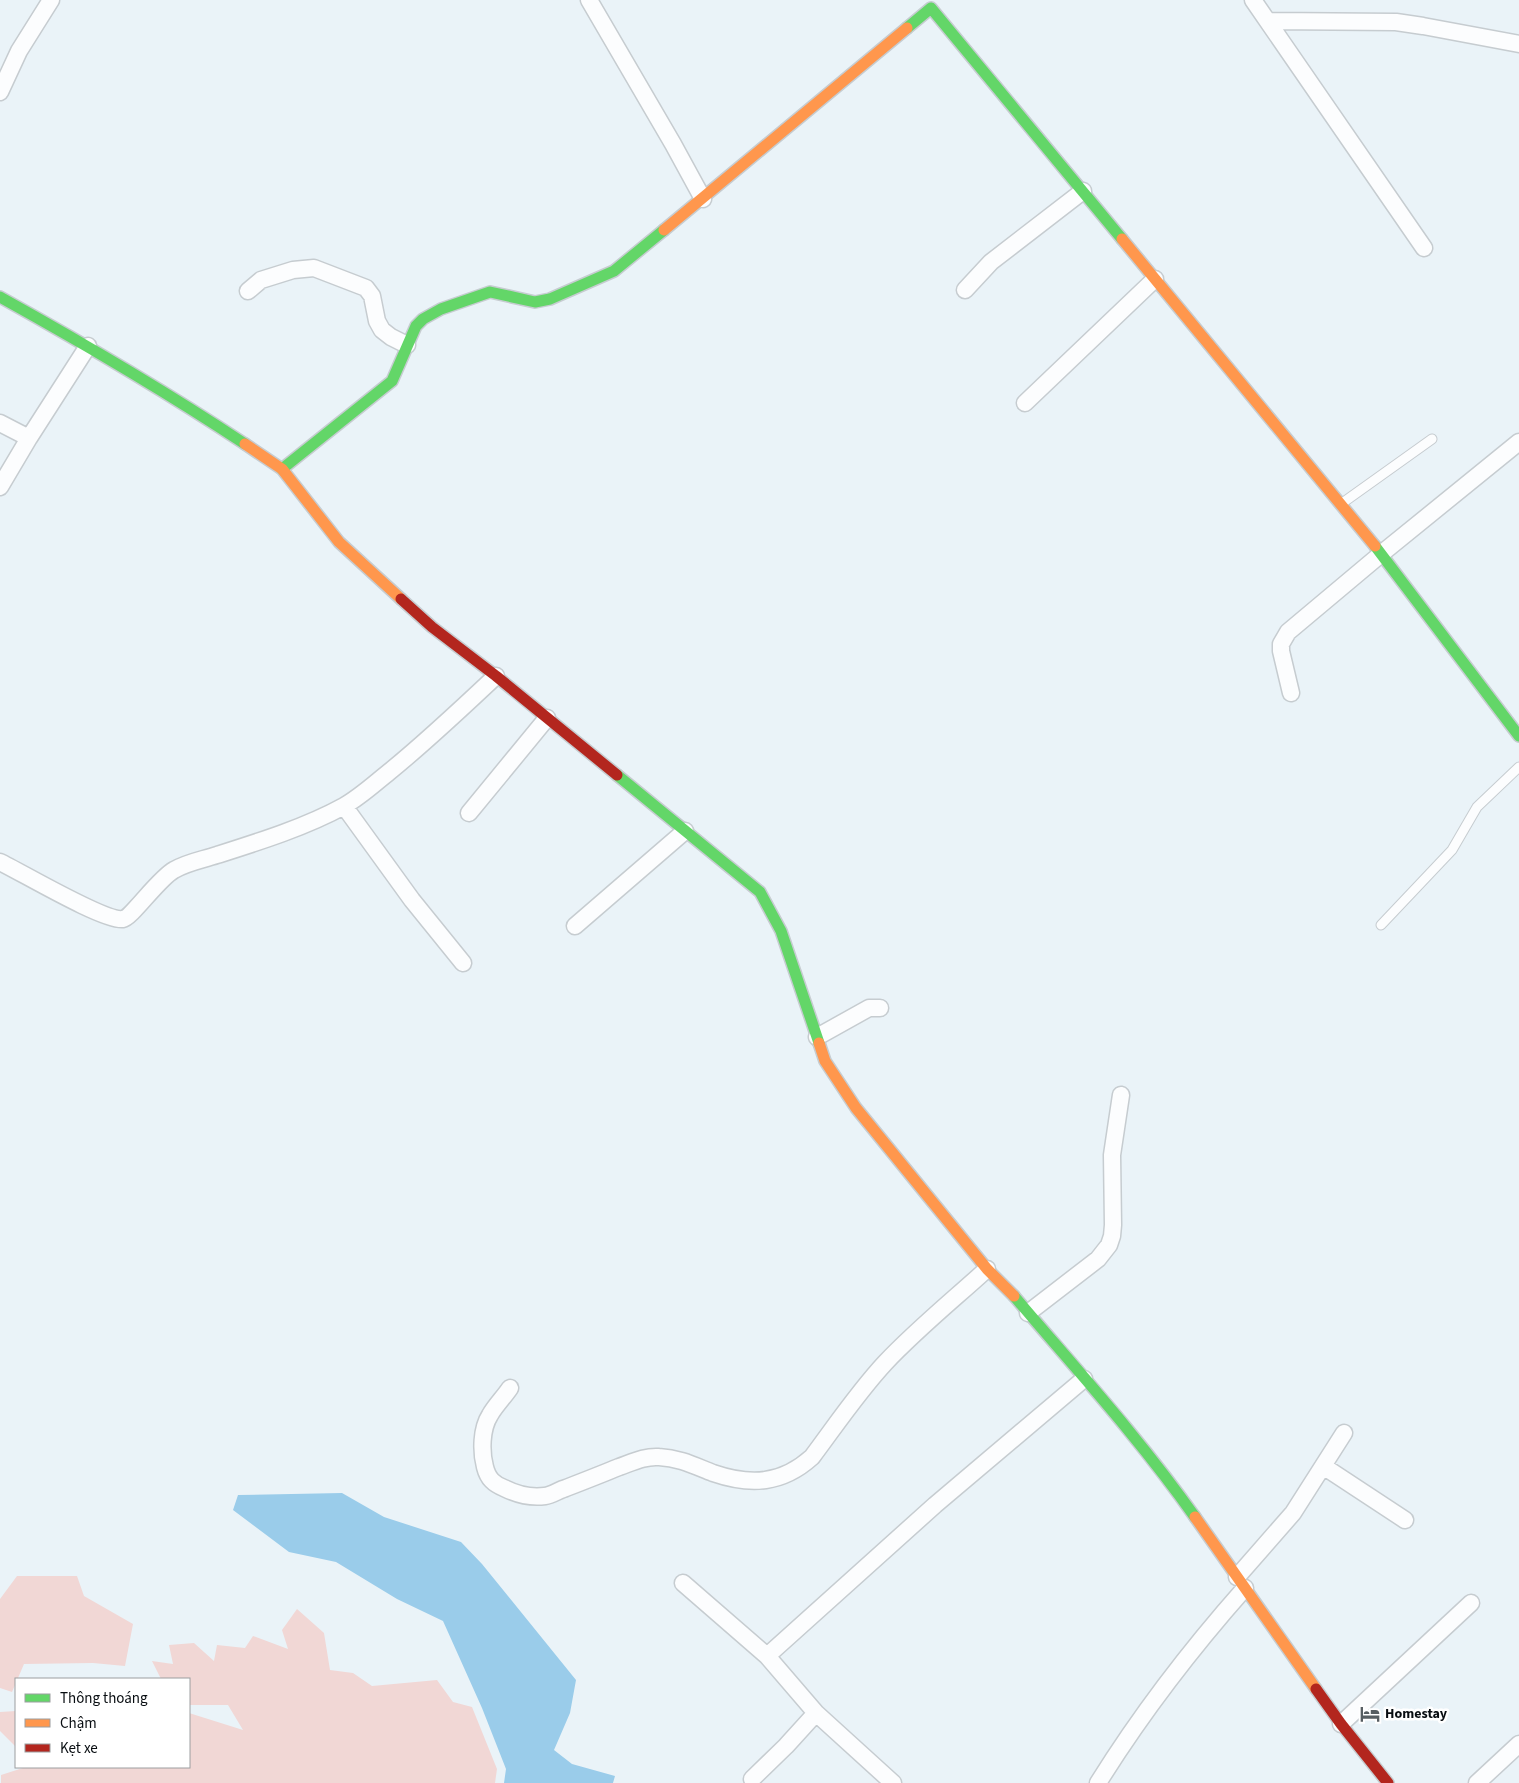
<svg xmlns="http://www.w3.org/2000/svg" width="1519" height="1783" viewBox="0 0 1519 1783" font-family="'Source Sans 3',sans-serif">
	<rect width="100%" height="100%" fill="#eaf3f8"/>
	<path fill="#f1d7d5" d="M17 1576H77L84 1596 133 1624 125 1666 93 1663 24 1664 12 1692 0 1688V1599Z
		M297 1609 324 1633 330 1670 353 1673 372 1686 437 1680 453 1702 472 1707 497 1769 495 1783H1V1775L26 1767H189V1713L243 1730 228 1705H189V1679H161L152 1661 173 1664 169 1645 194 1643 214 1661 217 1645 245 1648 253 1636 288 1649 282 1630Z
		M16 1711V1747L0 1731V1712Z"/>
	<path fill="#9accea" d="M342 1493 384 1517 461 1542 482 1564 576 1680 570 1713 554 1750 572 1764 615 1776 613 1783H504L506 1769 482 1708 443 1621 397 1599 336 1562 289 1552 233 1510 238 1495Z"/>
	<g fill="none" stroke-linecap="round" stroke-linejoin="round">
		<defs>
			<path id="lane" d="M1341 504 1432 439
				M1381 925 1452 850 1477 807 1519 767"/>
			<path id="street" d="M589 0 673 144 703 199
				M1253 0 1424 248
				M1269 21 1396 22 1423 26 1519 44
				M0 92 19 51 51 0
				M965 290 991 262 1083 191
				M248 291 261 280 293 270 314 268 366 288 372 296 377 321 382 330 391 337 407 345
				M1025 403 1155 279
				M0 423 29 438
				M0 487 29 438 88 346
				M1291 693 1281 651V644L1288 632 1381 554 1519 442
				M344 806 412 900 463 963
				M469 813 547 718
				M0 862C21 872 105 922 123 919 131 918 159 878 174 870 188 862 202 860 217 855 258 842 306 827 344 806 360 797 374 784 389 772 426 742 461 709 496 676
				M575 926 685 831
				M817 1037 869 1008H880
				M1028 1313 1098 1259 1109 1245 1112 1236 1113 1225 1112 1155 1121 1095
				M510 1388C504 1397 495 1406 490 1415 481 1429 481 1452 485 1467 488 1479 494 1484 504 1488 516 1494 531 1498 545 1496 552 1495 559 1490 566 1488 584 1481 602 1474 619 1467 633 1462 645 1456 659 1457 680 1458 695 1466 713 1473 751 1486 782 1484 812 1457 836 1425 858 1392 885 1363 917 1329 953 1300 987 1269
				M1323 1466 1405 1520
				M1237 1577 1293 1513 1344 1433
				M683 1583 767 1656 816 1713 893 1783
				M767 1656 935 1505 1084 1379
				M1341 1724 1471 1603
				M752 1779 786 1746 816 1713
				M1098 1783C1141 1714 1191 1649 1245 1588
				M1477 1783 1519 1744"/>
			<path id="fast" d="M907 28 931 8 1122 239
				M0 297C83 343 165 391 245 444
				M282 469 392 381 416 326 423 319 441 309 490 292 535 302 550 299 614 271 664 230
				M1375 546 1519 736
				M617 775 760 892 781 931 819 1043
				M1014 1296C1076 1369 1140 1439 1195 1517"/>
			<path id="slow" d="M664 230 907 28
				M1122 239 1375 546
				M245 444 282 469 339 542 401 599
				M819 1043 825 1061 856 1108 987 1269 1014 1296
				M1195 1517 1316 1689"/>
			<path id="jam" d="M401 599 432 627 496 676 617 775
				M1316 1689 1341 1724 1388 1783"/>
		</defs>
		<use href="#lane" stroke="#c6ccd0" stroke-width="11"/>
		<use href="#street" stroke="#c6ccd0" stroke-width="19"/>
		<use href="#fast" stroke="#c6ccd0" stroke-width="14"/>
		<use href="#slow" stroke="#c6ccd0" stroke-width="14"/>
		<use href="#jam" stroke="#c6ccd0" stroke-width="14"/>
		<use href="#lane" stroke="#fcfdfe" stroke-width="9"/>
		<use href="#street" stroke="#fcfdfe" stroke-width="16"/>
		<use href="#fast" stroke="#63d668" stroke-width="11"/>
		<use href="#slow" stroke="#ff974d" stroke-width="11"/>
		<use href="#jam" stroke="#b3261e" stroke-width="11"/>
	</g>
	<defs>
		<symbol id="hotel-bare" viewBox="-9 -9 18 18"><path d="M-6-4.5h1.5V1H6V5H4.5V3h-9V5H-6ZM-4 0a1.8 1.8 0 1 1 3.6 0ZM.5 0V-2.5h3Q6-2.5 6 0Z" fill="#575e62" stroke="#fff" stroke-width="2.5" paint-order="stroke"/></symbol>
	</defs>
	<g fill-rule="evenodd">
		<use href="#hotel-bare" x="1356" y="1700" width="28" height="28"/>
	</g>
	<g text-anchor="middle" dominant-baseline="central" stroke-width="5" stroke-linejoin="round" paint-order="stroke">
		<g font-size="14" font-weight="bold" fill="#080d11" stroke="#fff" text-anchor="start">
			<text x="1385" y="1714">Homestay</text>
		</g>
	</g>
	<rect x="15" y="1678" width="175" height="90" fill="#ffffff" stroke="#9c9ea0"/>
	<rect x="25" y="1694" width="25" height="8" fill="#63d668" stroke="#9c9ea0"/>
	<text x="60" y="1703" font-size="15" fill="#080d11">Thông thoáng</text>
	<rect x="25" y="1719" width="25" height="8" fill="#ff974d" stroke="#9c9ea0"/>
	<text x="60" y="1728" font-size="15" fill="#080d11">Chậm</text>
	<rect x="25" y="1744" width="25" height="8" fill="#b3261e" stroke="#9c9ea0"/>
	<text x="60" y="1753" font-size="15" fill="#080d11">Kẹt xe</text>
</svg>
